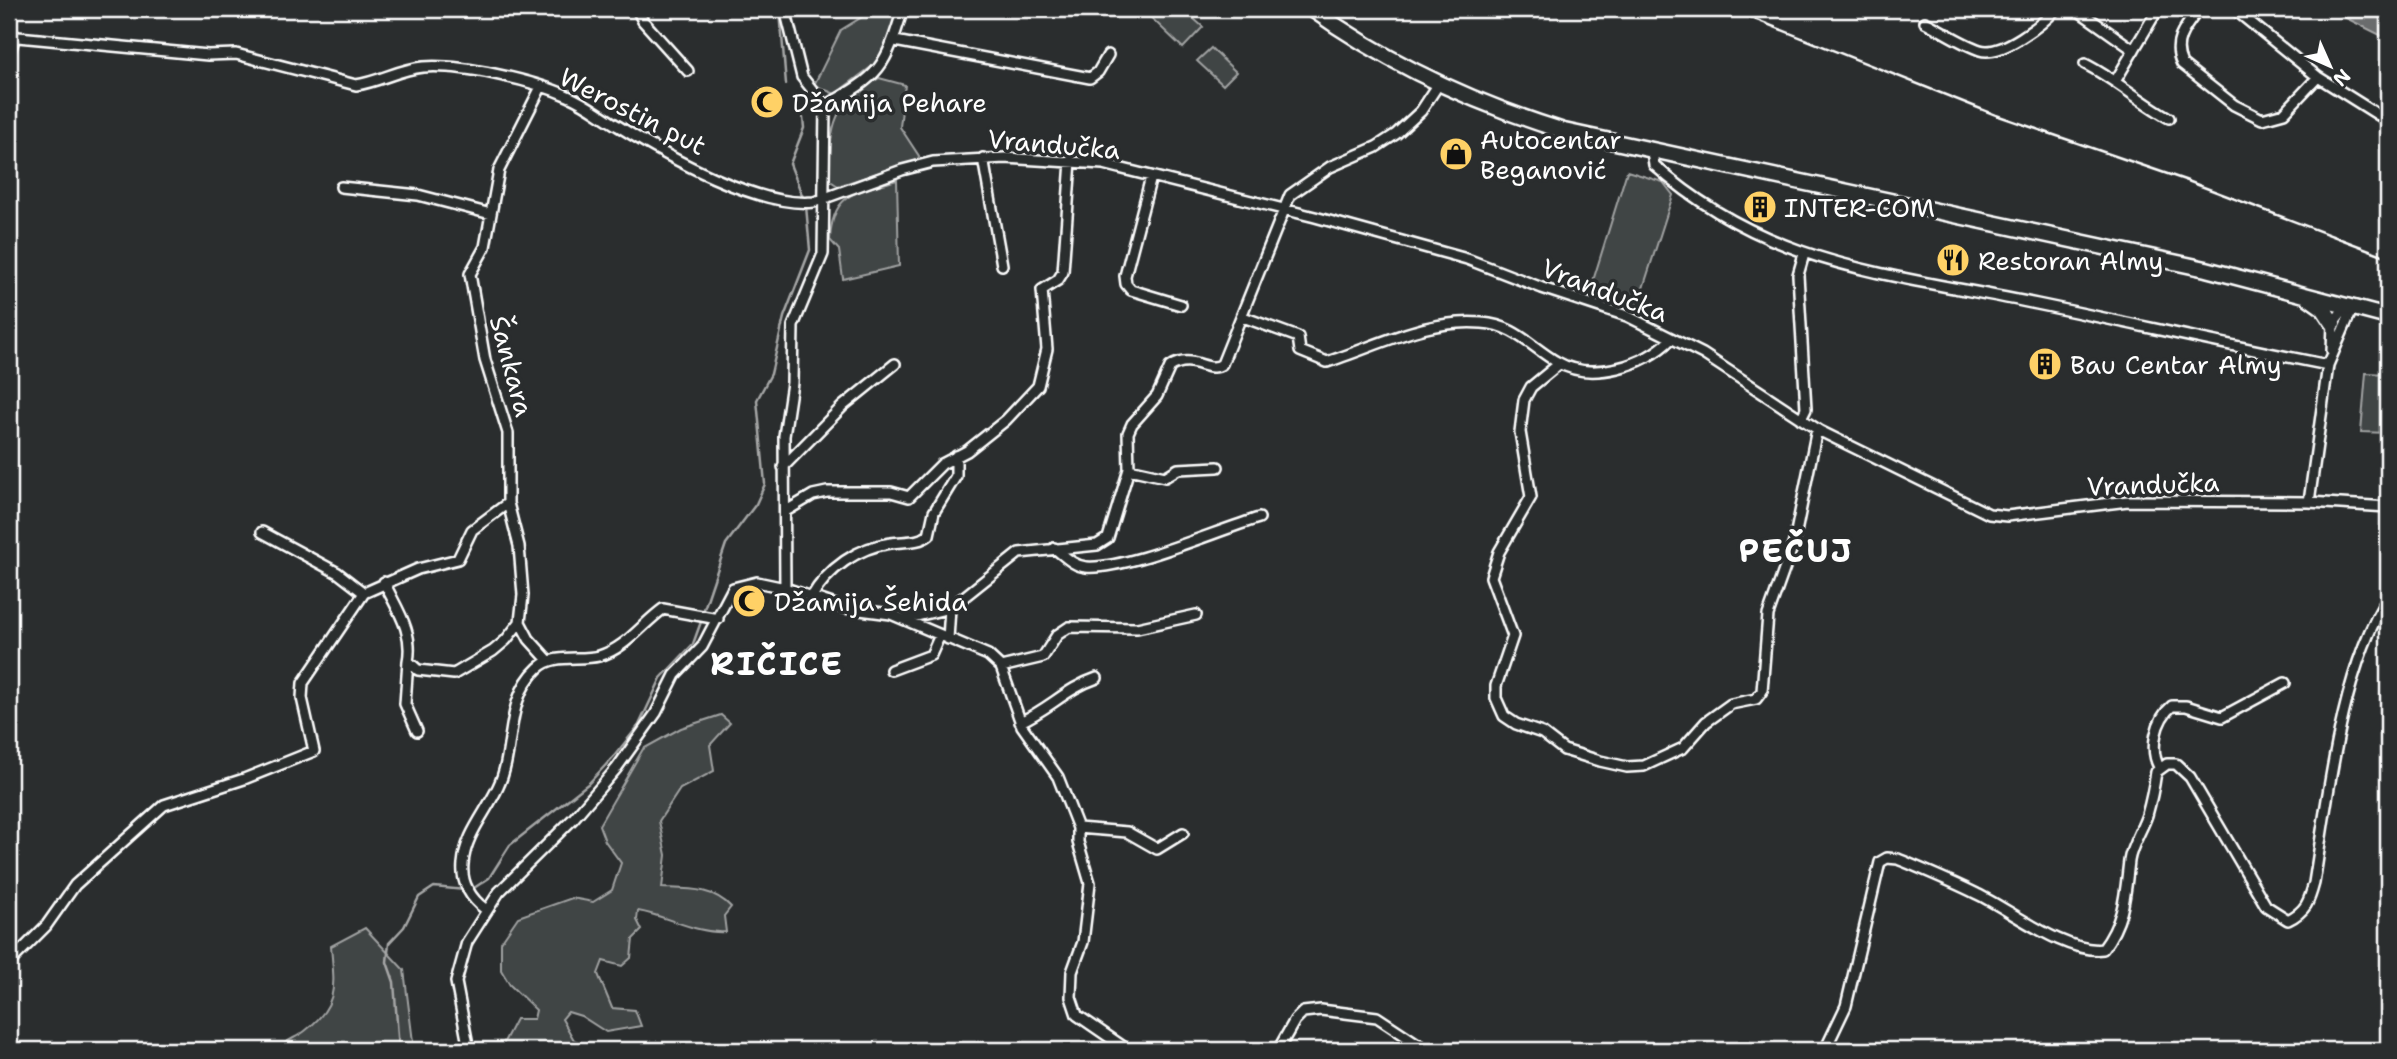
<svg xmlns="http://www.w3.org/2000/svg" width="2397" height="1059" viewBox="0 0 2397 1059" font-family="'Shantell Sans',sans-serif">
	<rect width="100%" height="100%" fill="#2a2d2e"/>
	<filter id="ink" filterUnits="userSpaceOnUse"><feTurbulence type="fractalNoise" baseFrequency=".0143" numOctaves="2"/><feDisplacementMap in="SourceGraphic" scale="14" xChannelSelector="R" yChannelSelector="G"/><feConvolveMatrix kernelMatrix="1 2 1 2 8 2 1 2 1" color-interpolation-filters="sRGB"/></filter>
	<g filter="url(#ink)">
		<path fill="#414445" stroke="#a0a2a2" stroke-width="2" d="M875 9H898L883 58 835 94 814 85 841 30Z
			M1142 9H1183L1203 27 1183 48Z
			M1211 48 1236 72 1223 85 1197 61Z
			M879 78 905 85 900 127 919 156 918 160 838 186 829 180C831 128 829 105 879 78Z
			M1627 171 1663 182 1673 195 1636 310 1588 297Z
			M897 180 899 266 843 279 839 250 830 240C832 192 857 192 897 180Z
			M2366 373 2388 374V433L2361 432Z
			M721 715 730 723 710 745 714 771 680 789 659 821 666 855 662 888C687 889 713 887 731 907L724 916 726 932C696 934 668 916 638 911L637 920 642 930 633 939 631 958 622 966 603 961 598 974 612 1008 635 1010 641 1026 606 1032 581 1016 568 1012 562 1019 574 1040 598 1050H504V1042L516 1019H534L536 1010 510 985 501 970V942L518 917 572 898 593 902 612 890 621 863 605 841 599 825 643 749 681 728Z
			M365 928 404 970 414 1050H277C284 1041 296 1038 305 1031 340 1004 334 985 331 946Z"/>
		<path fill="#6a6c6d" stroke="#a6a7a7" stroke-width="2" d="M2328 9H2388V39Z"/>
		<g fill="none" stroke-linecap="round" stroke-linejoin="round">
			<path stroke="#a6a7a7" stroke-width="2.5" d="M780 11 786 84
				M803 118 804 128 790 164 804 200
				M703 612 726 544 756 504 765 484 757 400 771 374 784 317 810 250 806 206
				M471 890 489 878 510 845 589 783 615 755 639 725 661 678 693 644 702 619
				M399 1050 394 982 387 962 389 943 404 927 419 897 434 887 465 890"/>
			<defs>
				<path id="minor" d="M637 9 643 21 688 71
					M785 9 802 77 825 106
					M2076 9 2134 50
					M2199 9C2186 26 2171 42 2182 64L2234 105 2262 119 2284 113 2318 77
					M2234 9 2318 77 2388 121
					M1925 22C1943 31 1962 44 1980 50 2001 57 2043 24 2056 9
					M9 33 18 37 208 55 236 54 356 85C379 82 399 69 423 67 461 64 532 80 568 96 587 104 601 116 618 126 666 156 758 208 814 202L902 170 933 162 1005 158 1103 164 1315 217 1467 259 1542 288 1627 316 1703 354 1820 431 1989 514 2007 516 2128 501 2309 502 2388 507
					M895 41 1090 78 1098 72 1108 55
					M9 55 15 36
					M2085 64C2115 79 2139 101 2169 118
					M2116 80 2158 9
					M541 87 499 170 485 247 470 274 485 360 508 433V503L519 546 523 595 520 622 529 639 548 660
					M825 106 823 254 793 326 792 383 784 436 785 588 844 608 891 614 988 655 1001 667 1022 726 1058 777 1078 828V842L1090 883 1083 942 1072 972 1071 997 1077 1015 1128 1050
					M825 106C881 75 885 68 903 9
					M1652 152 1654 165C1769 268 1894 274 2037 304 2134 324 2231 346 2328 365
					M983 158 1002 265
					M1151 177 1125 276 1126 284 1131 290 1181 305
					M341 187 418 195 491 214
					M1243 317 1298 337 1300 351 1327 362C1377 346 1428 318 1482 323 1515 325 1531 347 1557 362 1591 382 1645 366 1671 339
					M2332 351 2333 323 2347 305
					M1559 364 1531 387 1524 400 1520 432 1531 497 1499 552 1491 577 1513 636 1496 686V698L1504 716 1516 724 1542 733 1564 750 1600 761 1627 767 1644 766 1683 748 1706 722 1731 704 1756 699 1762 691 1768 615 1794 542 1817 429
					M1801 419 1806 409 1798 275 1804 254
					M783 467 843 406 895 364
					M1129 469 1165 477 1178 469 1218 467
					M2309 502 2328 365 2353 307
					M786 511 813 495 827 492H891L909 497 942 464 967 451 1006 420 1038 386 1047 349 1042 290 1058 280 1063 272 1071 161
					M262 532 338 573 364 593
					M1054 548C1064 555 1073 566 1086 567 1127 570 1215 531 1259 518
					M384 582C396 608 414 631 408 661L418 670 454 674 493 651 506 640 520 622
					M811 598C827 569 858 547 891 543 904 541 919 543 929 535L934 512 956 476V456
					M905 619 950 608 1019 553 1097 545 1108 538 1129 469 1128 433 1132 424 1157 396 1170 367C1193 352 1208 375 1222 364L1290 195 1330 167 1376 147 1396 134 1421 111 1438 85
					M948 639 950 608
					M408 661 405 704 417 731
					M1001 667 1043 657 1057 635 1069 627 1137 628 1196 615
					M891 670 931 655 940 635
					M1020 722C1049 709 1067 688 1097 678
					M2159 767C2149 749 2156 719 2172 706H2186L2222 717 2285 683
					M1078 828 1127 832 1157 849 1183 833
					M485 909C471 899 461 883 463 864 465 835 486 813 498 787 516 750 504 699 538 668 554 653 579 661 599 656 625 649 642 624 663 609L718 619
					M9 963 46 926 75 885 164 805 244 779 314 751 302 698 303 683 364 593 418 569 458 559 472 530 508 503
					M469 1050 456 982 467 942 499 892 573 819 616 769 656 713 675 675 702 647 733 588 757 582 785 588
					M1278 1050 1295 1020 1303 1012 1321 1010 1377 1017 1427 1050
					M1825 1050 1846 1006 1880 862 1887 858 1898 859C1924 870 1951 881 1977 894 2011 910 2065 954 2103 949 2125 920 2125 894 2129 861 2131 846 2142 830 2147 815 2151 801 2154 786 2156 772L2167 764H2176L2190 777 2266 906 2288 920C2306 911 2309 902 2314 883 2327 802 2342 665 2388 598"/>
				<path id="primary" d="M1312 9C1390 65 1473 103 1564 131L2206 269 2388 317
					M2309 298 2323 308 2333 323"/>
			</defs>
			<use href="#minor" stroke="#fff" stroke-width="14"/>
			<use href="#primary" stroke="#fff" stroke-width="19"/>
			<use href="#minor" stroke="#2a2d2e" stroke-width="9"/>
			<use href="#primary" stroke="#2a2d2e" stroke-width="14"/>
			<path stroke="#fff" stroke-width="2.5" d="M1729 9 1996 115 2185 180 2388 257"/>
		</g>
	</g>
	<defs>
		<symbol id="mosque-disc" viewBox="-11 -11 22 22"><circle r="9.5" fill="#ffd166" stroke="#2a2d2e"/><path d="M3.5-4.9A6 6 0 1 0 3.5 4.9A5 5 0 1 1 3.5-4.9Z" fill="#111"/></symbol>
		<symbol id="shop-disc" viewBox="-11 -11 22 22"><circle r="9.5" fill="#ffd166" stroke="#2a2d2e"/><path d="M-5-2.5h2.3a2.7 3.5 0 0 1 5.4 0H5L5.5 6h-11ZM-1.5-2.5h3a1.5 2.3 0 0 0-3 0Z" fill="#111"/></symbol>
		<symbol id="building-disc" viewBox="-11 -11 22 22"><circle r="9.5" fill="#ffd166" stroke="#2a2d2e"/><path d="M-4-6H4V6H1V3H-1V6H-4ZM-2.5-4.3h1.7v1.8h-1.7ZM.8-4.3h1.7v1.8H.8ZM-2.5-1h1.7V.8h-1.7ZM.8-1h1.7V.8H.8Z" fill="#111"/></symbol>
		<symbol id="restaurant-disc" viewBox="-11 -11 22 22"><circle r="9.5" fill="#ffd166" stroke="#2a2d2e"/><path d="M-5-6h1v4h1v-4h1v4h1v-4h1v5L-1.5 .5V6h-2V.5L-5-1ZM5-6V6H3V1.5H1.5Q1.5-4 5-6Z" fill="#111"/></symbol>
	</defs>
	<g fill-rule="evenodd">
		<use href="#mosque-disc" x="748" y="83" width="38" height="38"/>
		<use href="#shop-disc" x="1437" y="135" width="38" height="38"/>
		<use href="#building-disc" x="1741" y="188" width="38" height="38"/>
		<use href="#restaurant-disc" x="1934" y="241" width="38" height="38"/>
		<use href="#building-disc" x="2026" y="345" width="38" height="38"/>
		<use href="#mosque-disc" x="730" y="582" width="38" height="38"/>
	</g>
	<g text-anchor="middle" dominant-baseline="central" stroke-width="7" stroke-linejoin="round" paint-order="stroke">
		<g font-size="26" fill="#fff" stroke="#2a2d2e" text-anchor="start">
			<text x="792" y="102">Džamija Pehare</text>
			<text x="1480" y="139">Autocentar<tspan x="1480" dy="30">Beganović</tspan></text>
			<text x="1784" y="207">INTER-COM</text>
			<text x="1978" y="260">Restoran Almy</text>
			<text x="2070" y="364">Bau Centar Almy</text>
			<text x="774" y="601">Džamija Šehida</text>
		</g>
		<g font-size="26" fill="#fff" stroke="#2a2d2e">
			<text transform="translate(633 111) rotate(27)">Werostin put</text>
			<text transform="translate(1054 144) rotate(5)">Vrandučka</text>
			<text transform="translate(1605 290) rotate(21)">Vrandučka</text>
			<text transform="translate(512 366) rotate(75)">Šankara</text>
			<text transform="translate(2153 484) rotate(-2)">Vrandučka</text>
		</g>
		<g font-size="33" font-weight="bold" letter-spacing="2" fill="#fff" stroke="#2a2d2e">
			<text x="1796" y="550">PEČUJ</text>
			<text x="777" y="663">RIČICE</text>
		</g>
	</g>
	<rect width="2397" height="1059" fill="none" stroke="#2a2d2e" stroke-width="35"/>
	<rect x="18" y="18" width="2362" height="1024" fill="none" stroke="#fff" stroke-width="2.5" filter="url(#ink)"/>
	<g transform="translate(2330 66) rotate(135)" stroke="#2a2d2e" stroke-width="5" paint-order="stroke">
	<path d="M0-5L12 26L0 18L-12 26Z" fill="#ffffff"/>
	<text y="-10" font-size="19" font-weight="bold" text-anchor="middle" fill="#ffffff">N</text>
	</g>
</svg>
